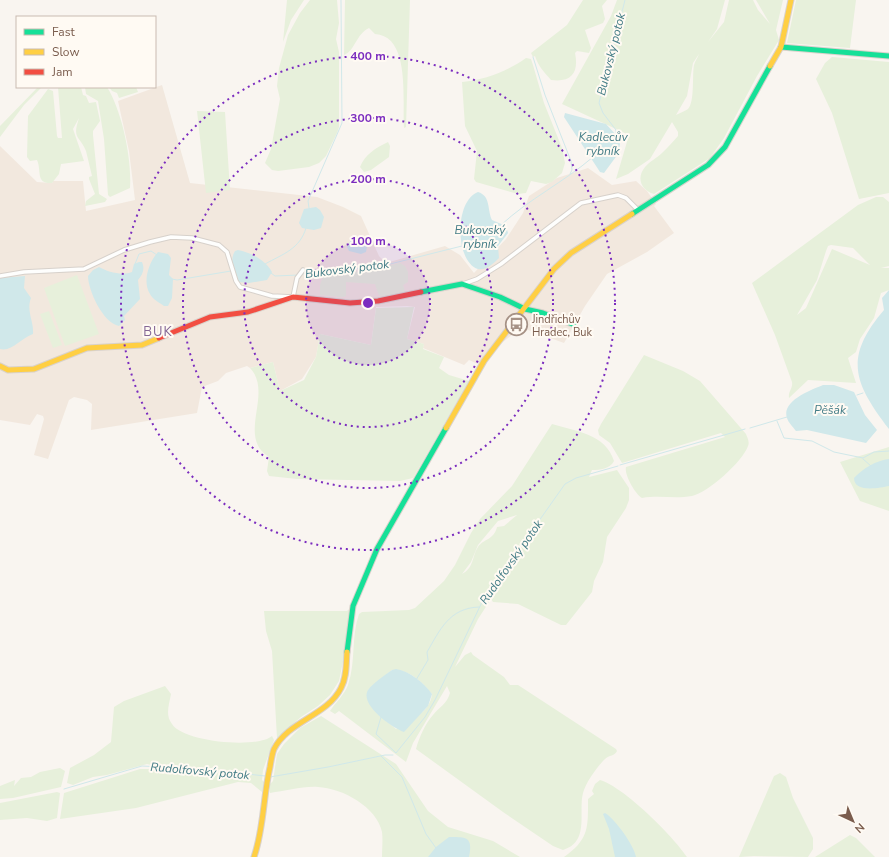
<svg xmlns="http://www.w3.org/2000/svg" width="889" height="857" viewBox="0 0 889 857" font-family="'Nunito Sans',sans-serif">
	<rect width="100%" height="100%" fill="#f9f5f0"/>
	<path fill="#f2e8de" d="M162 85 190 183 317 197 343 207 361 216 379 256 386 263 445 246 460 255 474 273 506 239 523 213 529 196 557 178 588 168 612 185 636 181 647 191 656 204 654 206 674 233 647 252 607 274 585 306 564 343 528 330 512 335 485 356 478 364 469 360 464 365 423 348 424 344 407 339 415 307 407 306 376 307 371 345 320 334 316 357 302 379 280 391 273 362 250 368 247 366 226 373 218 381 202 387 197 413 91 430 92 404 87 400 74 397 69 400 48 459 34 455 44 419 43 416 37 414 30 425 0 420V146L37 182 52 183 53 181H83L86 211 135 200 129 151 118 101Z"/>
	<path fill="#e7f0db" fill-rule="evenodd" d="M287 0H304L291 20 283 42Z
		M310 0H337L339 23 336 39 339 52V127L337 133 326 156 319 163 309 167 278 171 272 170 265 163 271 149 278 110 280 99 277 86 279 68 288 35 300 13Z
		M345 0H410L406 127 404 128C402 101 411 36 375 34L369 28C356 34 355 51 344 55Z
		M583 0H607L602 6 605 19 603 23 585 30 591 48 589 53 577 51 575 53C579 72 572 83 551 80 545 73 538 66 535 56L533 57 531 53 567 25Z
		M617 0H725L717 29 708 42 724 22 729 0H753L758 10 770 24 756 0H783L776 30 779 40 757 76 724 138 710 158 654 194C641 190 636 178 645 167 650 161 657 158 662 153 668 147 673 142 678 136V132L672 122 650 159 628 174 616 179 629 135 562 104 611 16ZM699 54C698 57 695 61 694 65 692 74 695 102 688 109 685 111 680 113 676 115L687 96 693 63Z
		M796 0H856L850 48 787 43Z
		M832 57 889 62V193L859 199 832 113 816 79 825 63Z
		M526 58 531 59 533 65 544 103 562 148 565 163 562 173 552 182 546 184 531 181 526 193 518 194 476 182 474 179 477 151 465 126 462 82C485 80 508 71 526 58Z
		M38 87H42L24 105 0 137V126Z
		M58 87H81L83 95 86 96 89 103 96 102 100 121 93 131V135L99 194 107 199 105 202 85 206 86 201 95 194 89 179V177L92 176C90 168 88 159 86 151 79 134 72 140 79 118L73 129 84 161 61 164 59 174 52 183C35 184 42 171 37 160L30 161 27 157 28 116 48 89 53 91 57 136 58 138H62Z
		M85 87H107C122 111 132 159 130 188L110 197 108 195 104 139 98 101 86 94Z
		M109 87H136L138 92 119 98 117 93 112 91Z
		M197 111 225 112 230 190 206 193Z
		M388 142 390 146 389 157 371 170 364 172 360 167C365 154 376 148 388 142Z
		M876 197H883L889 202V266L881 268H889V290L881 293 874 318 860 339 856 352 848 358 856 383 808 380 789 398C788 391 793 389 792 382L775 335 752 283 858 205ZM831 245 853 248 870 265 832 249 806 308 797 315 817 280 826 251 828 246Z
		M400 263 405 266 408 272V282L403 285 405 292 381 297 378 293 375 284 346 282V296L343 297 320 295V285L324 274 365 271Z
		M77 275 99 334 65 346 44 288Z
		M414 307 407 339 424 344 423 349 444 357 439 368 449 375 469 381 413 478 400 481 297 479 269 476 267 471 269 457C236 437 274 393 250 368L273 362 280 391 304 380 316 357 320 334 371 345 376 308Z
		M49 311 62 345 53 348 40 314Z
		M644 355 683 371 700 381 746 434C747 437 750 442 748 446 743 461 708 493 692 496 675 499 659 495 642 498 635 494 624 474 626 467L725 437 721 433 622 463 610 443 599 435 598 430 601 424Z
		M552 424C575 431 606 434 614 461 610 469 600 470 592 470L589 477 617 470 629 488V500L626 508 607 537 603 562 594 581 592 592 566 625H561L518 604 493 602 491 599 478 619 455 667 465 655 471 652 473 655 504 677 510 685H518L616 749 617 751C615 756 609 755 605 759 597 767 586 782 583 793 578 812 590 842 563 850L553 846 503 812 416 749C419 738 425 724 433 715 439 707 447 704 450 693L447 686 413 743 406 762 339 711 335 714 330 711C335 703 345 694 348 685 356 662 351 637 359 614L362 612 409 610 415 608 444 581 455 565 471 533 480 519 512 486ZM517 515 504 526 497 527C494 540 483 539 478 547 472 556 474 568 462 574L471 562 478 545 498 521ZM392 670C409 669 422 682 432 694 430 713 409 721 396 729L377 713 368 690Z
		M889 447V511L860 501 840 462Z
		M350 608H354L339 681 330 695 318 706 301 717 277 738 272 651 266 631 264 611H347Z
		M165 686 171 694C169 705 165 715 172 724 183 742 257 749 272 736L274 740 263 770 262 780 264 782 262 792 251 783 238 782 136 808 60 819 64 793 140 769H168L147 764 107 775 93 777 73 785 67 783 70 768 94 755 111 742 114 707 124 701Z
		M321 716 396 764 428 811 448 827 493 841 520 857H382C382 849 383 840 382 832 377 807 342 788 318 787 303 786 285 791 270 793V784L273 781 277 754 284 744 300 728Z
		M60 768 65 771 61 787 13 798 0 799V786L15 780 14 786 21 778 31 777 40 772Z
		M780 773 786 777 793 798 813 838V849L808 857 754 856 739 857 774 776Z
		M600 780C624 787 673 836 687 857H564C589 839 588 828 588 799L594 794 592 791 595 784Z
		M57 792 60 793 57 818 47 821 27 818 0 820V803Z
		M850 835 856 838 875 857H815Z"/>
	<path fill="#d0e8ea" d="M565 113 606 124 617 136 620 144 618 154 604 173 600 172 564 117Z
		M478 192C491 196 487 209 492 220L506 226 508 233 498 246 499 258C494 263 486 271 478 269 455 262 454 201 478 192Z
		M316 207 320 210 324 217 321 228 314 230 302 228 299 223 304 209Z
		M351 240 367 247 366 252 361 254 349 251 347 247Z
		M238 250C252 253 265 260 272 272L267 280 249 283 238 282C234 273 229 260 235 251Z
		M158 252 168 254 171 258 169 275 173 279 172 298 168 306H164C160 303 152 299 150 294 142 281 149 262 158 252Z
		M139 262H142C145 269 143 274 138 280L140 299 124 316 125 320 119 326C103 323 88 290 88 276L93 270 99 267C108 272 122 276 132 272L134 264Z
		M25 276 24 288 31 298C26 311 34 321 33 334 21 338 12 352 0 349V278Z
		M889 290V429C854 383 843 358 884 310L882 298Z
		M823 385H834L854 392 865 415 877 430 866 443 807 430 796 431C793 427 788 422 787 418 781 401 811 390 823 385Z
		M889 459V486C879 488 854 493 854 478 862 469 877 460 889 459Z
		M396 669C410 671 424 683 432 694L428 706 404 732C393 728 359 705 368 690 373 683 385 675 392 670Z
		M605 813C615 819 634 845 636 857H615L609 829 603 814Z
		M449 837C467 837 473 837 469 857H428L436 847Z"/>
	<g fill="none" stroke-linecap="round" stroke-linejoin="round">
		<path stroke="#d0e8ea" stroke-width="1" d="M533 57 545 95 571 161 572 170 570 174
			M615 135 616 130 603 113 599 103 625 0
			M309 208 308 201 342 123 341 0
			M501 225C529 199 564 182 593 157
			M135 264 139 254 151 251 157 255
			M265 264C283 254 300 249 306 228
			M271 273 275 276 299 275
			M302 274 382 266 462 246
			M172 279 177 280 231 271
			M857 395 863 393
			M777 421 784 438 812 441 834 452 863 458 874 452 889 451
			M750 428 787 417
			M863 459 871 466
			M620 465 745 429
			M416 680 428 660 427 652C440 630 449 608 479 607
			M381 717 376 734 396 753 425 717 435 700 483 600 565 484 576 478 618 466
			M381 756 402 777 426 834 436 848
			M270 777 328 767 385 755H393
			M64 789 142 766 203 769 265 776"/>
		<defs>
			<path id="street" d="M0 276 24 272 84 269 124 250 150 242 171 237 192 238 219 245 227 252 236 281 240 287 272 296 293 297 297 278 303 270
				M463 284 477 279 501 264 581 203 618 195 626 198 638 210"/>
			<path id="fast" d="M781 47 889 56
				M632 214 708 165 725 147 770 66
				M421 292 462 284 500 297 525 309 543 313 575 325
				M347 652 353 606 377 549 446 428"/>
			<path id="slow" d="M770 66 781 47 791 0
				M0 366 8 370 34 369 87 348 142 345 159 338
				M446 428 484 361 554 269 571 253 632 214
				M254 857C264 828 263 797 270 767 271 761 272 754 274 749 288 721 327 716 341 688 347 677 346 664 347 652"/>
			<path id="jam" d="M159 338 210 317 248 312 293 297 350 303 378 301 421 292"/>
		</defs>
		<use href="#street" stroke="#d7d1cb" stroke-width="5.5"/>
		<use href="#fast" stroke="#d9d2cb" stroke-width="7"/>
		<use href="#slow" stroke="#d9d2cb" stroke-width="7"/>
		<use href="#jam" stroke="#d9d2cb" stroke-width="7"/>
		<use href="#street" stroke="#fefefd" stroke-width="3.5"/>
		<use href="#fast" stroke="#16e098" stroke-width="5"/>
		<use href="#slow" stroke="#ffcf43" stroke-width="5"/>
		<use href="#jam" stroke="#f24e42" stroke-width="5"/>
	</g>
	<circle cx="368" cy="303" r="62" fill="#7b2cbf" fill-opacity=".12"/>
	<g fill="none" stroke="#7b2cbf" stroke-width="2" stroke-dasharray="2 4">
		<circle cx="368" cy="303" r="62"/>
		<circle cx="368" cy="303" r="124"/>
		<circle cx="368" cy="303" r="185"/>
		<circle cx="368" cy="303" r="247"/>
	</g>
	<defs>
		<symbol id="bus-ring" viewBox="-11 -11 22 22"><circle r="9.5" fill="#fffaf3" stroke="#a69286" stroke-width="1.5"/><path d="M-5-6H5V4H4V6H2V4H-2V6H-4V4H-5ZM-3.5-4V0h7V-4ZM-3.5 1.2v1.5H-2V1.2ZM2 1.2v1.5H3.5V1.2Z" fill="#a69286"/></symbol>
	</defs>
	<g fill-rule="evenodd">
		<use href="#bus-ring" x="504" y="312" width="25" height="25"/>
	</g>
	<g text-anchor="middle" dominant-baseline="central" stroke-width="4" stroke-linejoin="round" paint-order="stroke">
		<g font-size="11" fill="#7a5c4d" stroke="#fffaf3" text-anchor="start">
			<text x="532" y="319">Jindřichův<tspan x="532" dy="13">Hradec, Buk</tspan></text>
		</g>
		<g font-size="12" font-style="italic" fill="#437c86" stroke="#fffaf3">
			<text transform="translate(611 54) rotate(-76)">Bukovský potok</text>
			<text x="603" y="137">Kadlecův<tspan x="603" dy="14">rybník</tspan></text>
			<text x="480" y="230">Bukovský<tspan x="480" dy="14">rybník</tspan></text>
			<text transform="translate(347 269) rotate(-7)">Bukovský potok</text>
			<text x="830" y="410">Pěšák</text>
			<text transform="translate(511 562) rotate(-55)">Rudolfovský potok</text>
			<text transform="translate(200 771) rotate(5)">Rudolfovský potok</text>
		</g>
		<g font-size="13" letter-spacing="1" fill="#846695" stroke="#fffaf3">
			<text x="158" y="332">BUK</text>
		</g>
	</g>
	<circle cx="368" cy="303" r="6" fill="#7b2cbf" stroke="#fffaf3" stroke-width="2"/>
	<g font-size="12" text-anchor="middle" font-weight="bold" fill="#7b2cbf" stroke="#fffaf3" stroke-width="4" stroke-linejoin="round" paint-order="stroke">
		<text x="368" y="60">400 m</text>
		<text x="368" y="122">300 m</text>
		<text x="368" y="183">200 m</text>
		<text x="368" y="245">100 m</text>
	</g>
	<rect x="16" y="16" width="140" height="72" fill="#fffaf3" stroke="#cabbb1"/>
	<rect x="24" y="29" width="20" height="6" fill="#16e098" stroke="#cabbb1"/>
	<text x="52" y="36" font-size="12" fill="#7a5c4d">Fast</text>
	<rect x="24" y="49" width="20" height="6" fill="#ffcf43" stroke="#cabbb1"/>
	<text x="52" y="56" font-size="12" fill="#7a5c4d">Slow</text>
	<rect x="24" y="69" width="20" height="6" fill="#f24e42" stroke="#cabbb1"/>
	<text x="52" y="76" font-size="12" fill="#7a5c4d">Jam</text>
	<g transform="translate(853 821) rotate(136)" stroke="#fffaf3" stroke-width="3" paint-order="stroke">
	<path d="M0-3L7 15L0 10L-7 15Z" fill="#7a5c4d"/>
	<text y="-6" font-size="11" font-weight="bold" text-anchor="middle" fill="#7a5c4d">N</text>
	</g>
</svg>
